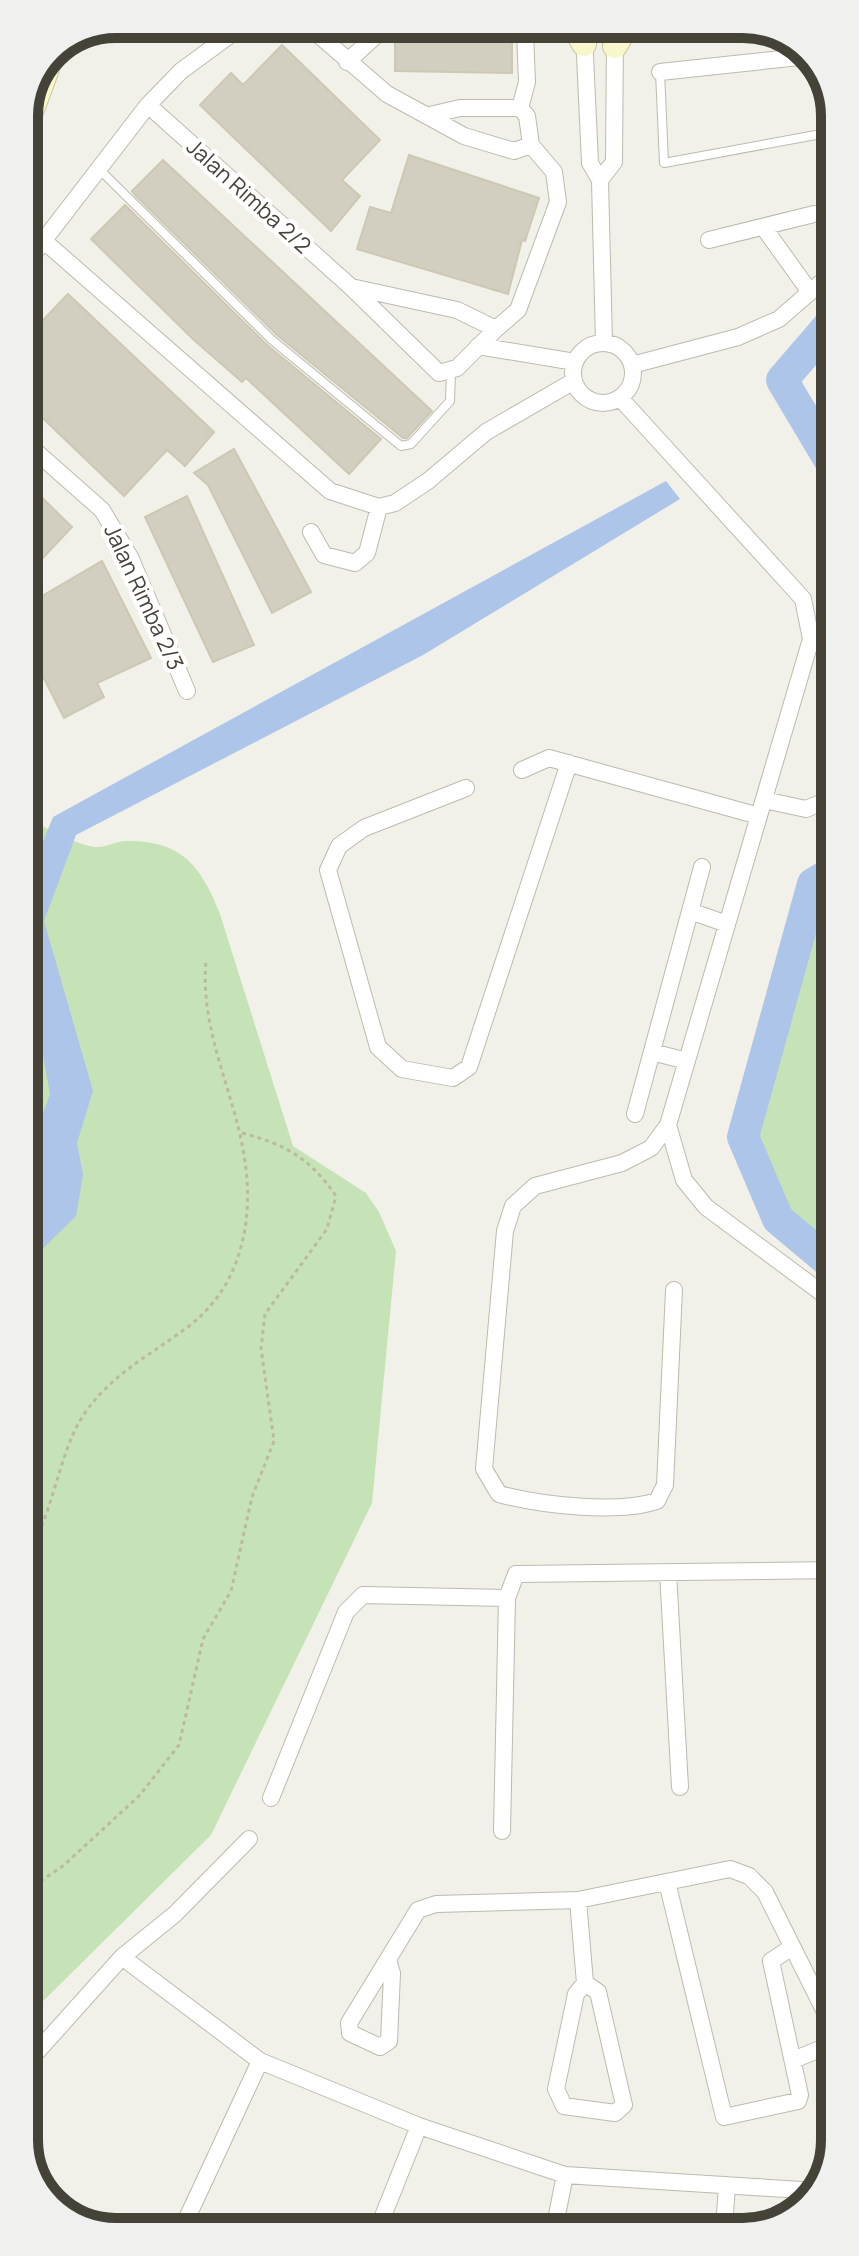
<svg xmlns="http://www.w3.org/2000/svg" width="859" height="2256" viewBox="0 0 859 2256" font-family="Manrope,sans-serif">
	<rect width="100%" height="100%" fill="#f2f1e9"/>
	<path fill="#c6e2b7" d="M25 820C48 826 72 844 95 847 105 848 116 841 126 841 182 840 201 866 220 914L293 1146 366 1193 379 1212 396 1251 372 1503 211 1835 27 2017Z
		M833 872 834 1266 778 1219 743 1137 813 884Z"/>
	<path fill="#adc5e8" d="M666 481 680 499 423 655 76 835 44 921 93 1091 77 1143 83 1175 76 1216 26 1265V1209L39 1194 38 1127 50 1094 25 957V886L53 817Z"/>
	<g fill="none" stroke-linecap="round" stroke-linejoin="round">
		<path stroke="#adc5e8" stroke-width="32" d="M832 322 782 380 832 464
			M833 872 813 884 743 1137 778 1219 834 1266"/>
	</g>
	<path fill="#d3cfc0" stroke="#cdc8b4" stroke-width="2" d="M395 37 512 42V73L395 71Z
		M282 45 380 140 342 180 360 196 331 231 200 105 231 73 243 85Z
		M409 155 539 198 525 241 522 240 508 294 357 249 370 207 391 213Z
		M163 160 432 411 407 438H403L277 335 135 195 132 191Z
		M125 205 267 345 381 439 349 474 246 378 242 382 195 341 91 239Z
		M68 294 214 432 185 466 167 450 124 496 25 401V339Z
		M234 449 311 592 272 613 208 485 194 473Z
		M25 481 72 527 25 577Z
		M187 496 254 645 213 662 145 517Z
		M102 561 151 658 97 683 104 697 64 718 25 641V606Z"/>
	<g fill="none" stroke-linecap="round" stroke-linejoin="round">
		<defs>
			<path id="lane" d="M660 72 664 163 832 132
				M99 169 272 340 401 446 411 444 450 401 451 372"/>
			<path id="street" d="M306 24 387 94 464 136 514 151 531 145
				M584 34 590 163 600 180 604 342
				M347 62 383 29 391 26 525 32 527 82 520 108
				M660 72 809 56
				M148 105 351 287 457 310 496 329 457 368 439 373 351 287
				M430 115 460 108H520L527 116 531 145
				M600 180 614 162 615 38
				M764 228 810 292
				M709 240 814 214
				M44 241 330 491 379 507 395 503 428 481 486 432 574 381
				M24 266 148 105 181 71 245 24
				M496 329 518 310 558 202 554 172 531 145
				M573 373a30 30 0 1 1 60 0a30 30 0 1 1-60 0Z
				M478 346 575 362
				M632 365 738 337 779 319 832 273
				M620 398 803 599 811 639 668 1125 651 1148 622 1163 535 1186 513 1206 505 1231 484 1469 499 1494C540 1505 617 1514 657 1501L665 1485 674 1290
				M25 442 102 510 130 557 187 691
				M311 532 324 555 355 563 367 553 379 507
				M811 639 833 648
				M522 770 549 758 759 816
				M466 788 364 828 339 846 328 870 378 1047 402 1069 453 1078 469 1067 569 763
				M764 800 806 809 833 798
				M690 911 727 924
				M652 1052 687 1061
				M635 1114 702 867
				M668 1125 684 1180 706 1207 834 1302
				M668 1572 680 1787
				M271 1798 346 1612 363 1595 507 1598
				M502 1831 507 1598 516 1574 834 1570
				M667 1882 724 2117 798 2101 800 2095 771 1961 792 1947
				M578 1900 585 1983 576 1994 556 2089 564 2106 615 2113 624 2105 598 1992 585 1983
				M122 1957 260 2061 419 2126 565 2175 817 2191
				M389 1963 392 1973 389 2041 380 2047 350 2033 349 2023 418 1910 436 1904 578 1900 730 1869 749 1876 765 1892 835 2032
				M793 2060 835 2043
				M27 2063 122 1957 175 1914 249 1839
				M724 2229 727 2185
				M554 2230 565 2175
				M181 2231 260 2061
				M377 2231 419 2126"/>
			<path id="secondary" d="M573 24 584 44
				M615 46 628 24
				M24 131 54 50"/>
		</defs>
		<use href="#lane" stroke="#bdbaad" stroke-width="10"/>
		<use href="#street" stroke="#bdbaad" stroke-width="18"/>
		<use href="#secondary" stroke="#cac69c" stroke-width="26"/>
		<path stroke="#bdb8a0" stroke-width="3" stroke-dasharray="4 4" stroke-linecap="butt" d="M26 1554C50 1526 59 1454 81 1419 107 1377 147 1357 185 1329 234 1294 251 1237 247 1180 242 1104 199 1038 206 961
			M27 1890 63 1866 139 1796 179 1745 203 1639 231 1591 252 1497 274 1441 261 1348 265 1314 327 1229 336 1196C311 1159 285 1144 242 1133"/>
		<use href="#lane" stroke="#fff" stroke-width="8"/>
		<use href="#street" stroke="#fff" stroke-width="16"/>
		<use href="#secondary" stroke="#f8f6cd" stroke-width="24"/>
	</g>
	<g text-anchor="middle" dominant-baseline="central" stroke-width="8" stroke-linejoin="round" paint-order="stroke">
		<g font-size="22" fill="#454338" stroke="#fff">
			<text transform="translate(249 196) rotate(42)">Jalan Rimba 2/2</text>
			<text transform="translate(144 597) rotate(65)">Jalan Rimba 2/3</text>
		</g>
	</g>
	<path d="M0 0H859V2256H0ZM116 38H743A78 78 0 0 1 821 116V2140A78 78 0 0 1 743 2218H116A78 78 0 0 1 38 2140V116A78 78 0 0 1 116 38Z" fill="#f0f0ef" fill-rule="evenodd"/>
	<path fill="none" stroke="#454338" stroke-width="10" d="M116 38H743A78 78 0 0 1 821 116V2140A78 78 0 0 1 743 2218H116A78 78 0 0 1 38 2140V116A78 78 0 0 1 116 38Z"/>
</svg>
